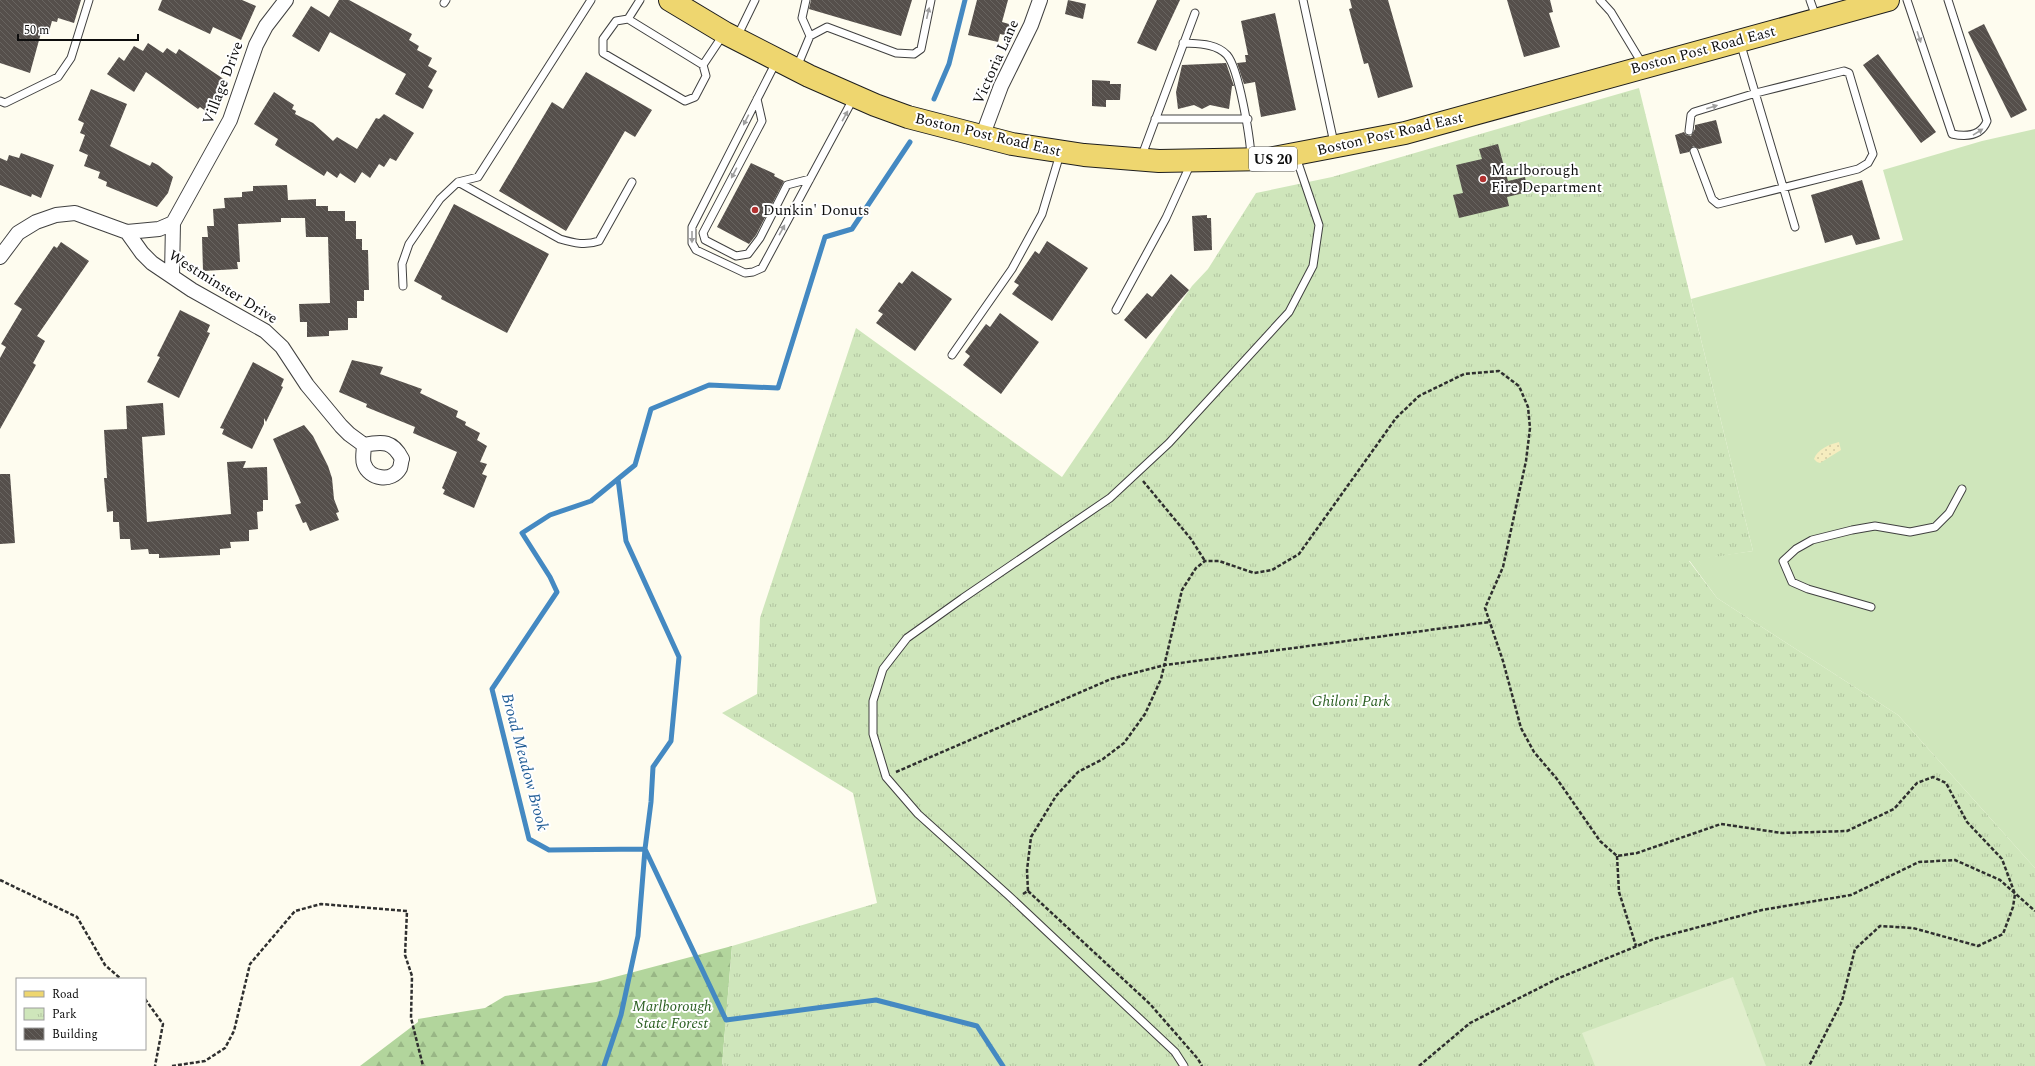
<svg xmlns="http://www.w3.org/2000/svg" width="2035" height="1066" viewBox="0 0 2035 1066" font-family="Spectral,serif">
	<defs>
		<pattern id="forest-firs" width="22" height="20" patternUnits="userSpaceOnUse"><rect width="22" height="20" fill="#b2d59c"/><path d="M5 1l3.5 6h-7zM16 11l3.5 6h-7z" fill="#98b685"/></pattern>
		<pattern id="sand-dots" width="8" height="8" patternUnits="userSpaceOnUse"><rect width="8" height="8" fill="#f6edbf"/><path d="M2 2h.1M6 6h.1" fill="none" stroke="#d2caa3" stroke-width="1.8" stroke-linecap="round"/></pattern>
		<pattern id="park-tufts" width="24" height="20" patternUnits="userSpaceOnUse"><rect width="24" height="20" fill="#cfe6bb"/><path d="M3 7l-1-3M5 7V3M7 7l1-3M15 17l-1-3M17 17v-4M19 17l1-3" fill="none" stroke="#b1c4a0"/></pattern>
		<pattern id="building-back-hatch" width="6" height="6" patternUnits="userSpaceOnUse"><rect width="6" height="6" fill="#554f4b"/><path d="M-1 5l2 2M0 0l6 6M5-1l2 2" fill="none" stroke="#686460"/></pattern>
	</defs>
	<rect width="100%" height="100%" fill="#fefcef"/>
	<path fill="#cfe6bb" d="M2035 129V868L1898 715 1717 598 1689 560 1753 551 1691 299 1903 240 1883 170 1982 141Z"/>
	<path fill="url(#forest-firs)" d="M732 946 722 1066H360L418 1022V1019L485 1008 505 996 596 982Z"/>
	<path fill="url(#sand-dots)" d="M1839 442 1841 450 1820 463 1817 462 1814 459C1817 449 1831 444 1839 442Z"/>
	<path fill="url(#park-tufts)" d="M1639 88 1753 551 1689 561 1717 598 1898 715 2035 868V1066H722L732 946 877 903 853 793 722 713 757 694 760 618 856 328 1062 477 1192 286 1208 269 1256 193 1332 177Z"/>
	<path fill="#e0eecc" d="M1733 977 1766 1066H1595L1582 1033Z"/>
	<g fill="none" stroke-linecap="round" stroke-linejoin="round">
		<path stroke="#4489c2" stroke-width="5" d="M934 99 949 64 965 0
			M910 142 852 229 825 237 778 388 709 385 651 409 635 465 591 501 550 515 522 533 550 577 557 592 492 689 529 839 549 850 645 849 726 1020 876 1000 977 1026 1003 1066
			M604 1066 621 1015 638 936 645 849 651 802 653 767 671 741 679 657 626 541 618 479"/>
	</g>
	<path fill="url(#building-back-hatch)" d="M0 0H81L74 23 58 18 57 22 52 21 48 35 41 33 30 73 0 63Z
		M162 0H242L256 6 241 40 213 27 210 34 158 10Z
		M339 0H349L412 34 409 40 419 46 417 50 432 58 428 66 437 71 428 87 433 90 423 109 395 94 406 74 370 54 330 32 319 52 292 36 311 6 329 17Z
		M811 0H912L901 36 809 9Z
		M977 0H1008L1002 22 1016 26 1013 37 1000 34 998 42 968 35Z
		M1068 0 1086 4 1083 19 1065 14Z
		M1157 0H1180L1156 51 1137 43Z
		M1350 0H1388L1413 87 1378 98 1368 63 1364 64 1349 9 1352 8Z
		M1507 0H1550L1553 12 1549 13 1560 47 1524 57Z
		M1275 13 1296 110 1261 117 1255 82 1244 84 1237 63 1246 62 1245 55H1248L1241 21Z
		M1984 24 2027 110 2011 118 1968 32Z
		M148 43 163 53 167 48 176 54 179 49 228 82 207 112 200 107 198 109 146 72 134 92 107 74 119 57 124 61 134 46 143 51Z
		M1878 54 1936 132 1921 143 1863 65Z
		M1226 63 1234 86H1232L1229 109 1210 105 1202 109 1194 105 1178 109 1176 92 1182 65Z
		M586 72 652 110 635 137 625 131 566 231 499 191 552 102 563 109Z
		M1092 80 1110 81V84H1121L1120 100H1106V107L1092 106Z
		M91 89 127 104 110 146 150 166 152 162 158 165 173 177 168 193 157 207 106 186 107 182 98 178 100 172 84 166 88 155 79 151 85 135 80 133 84 123 78 120Z
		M274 92 294 105 292 109 296 111 295 114 313 123 333 141 337 137 357 149 376 118 379 119 384 114 414 133 396 161 390 158 384 167 379 164 370 178 362 172 355 183 340 173 337 178 327 171 324 176 275 145 278 139 254 124Z
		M1716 120 1722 143 1699 149 1693 146 1689 152 1680 154 1675 135 1684 132 1686 135 1691 136 1695 129V125Z
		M1498 144 1508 181 1525 177 1528 192 1507 197 1509 206 1459 218 1453 195 1463 193 1456 165 1482 159 1479 149Z
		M21 153 54 165 41 198 32 194 31 197 0 185V158L7 161 9 155 19 158Z
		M751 163 775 174 774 176 784 181 756 235 749 244 717 227Z
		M1862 180 1880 239 1856 245 1852 235 1825 243 1811 195Z
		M287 185 288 200 316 199V206H328V211H345V221H356V239H362V250H368L369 290H364V301H357V318H348V330L329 331V336L307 337V322H300L299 304 330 303 328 237H306L305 218H281V222L238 224 240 262H237L238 269 203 271 202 237H208L207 226H214L213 209 225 208 224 198 242 197V192L253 191V186Z
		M454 204 549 254 507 333 441 299 442 296 414 281Z
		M1207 215V218H1211L1212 250 1194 251 1192 216Z
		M1047 241 1088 268 1052 321 1012 294 1019 285 1014 282 1035 251 1039 254Z
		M61 242 89 261 37 336 45 341 33 363 36 365 0 429V358L6 347 1 344 22 309 14 304 54 246 57 248Z
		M912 271 952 299 915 351 876 323 883 314 878 311 899 282 902 284Z
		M1171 274 1189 290 1146 339 1124 320 1147 293 1152 297Z
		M180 310 210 325 207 332 210 333 179 398 147 382 160 357 157 356Z
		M1000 313 1039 342 1001 394 963 365 970 356 965 352 986 324 990 327Z
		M352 360 383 367 380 374 422 389 420 393 458 411 456 417 466 422 465 425 480 433 477 440 487 446 480 462 487 464 482 474 487 476 474 508 443 494 445 490 442 488 457 452 413 433 415 427 366 407 367 404 339 392Z
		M253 362 284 379 281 386 283 387 266 422 264 418V424L252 449 222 434 224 429 220 428Z
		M163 403 165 435 142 437 147 522 231 514 227 462 246 461 243 468 267 467 268 500H263V511L257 512 258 529 249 530V541L230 542 231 548 220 549V555L159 558V554H149L148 549 131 550 130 539H120L119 522H113V511L107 512 104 478H107L104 430 127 429 126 406Z
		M304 425 313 436 328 466 332 478 334 499 339 512 336 513 339 520 310 531 306 522 303 523 295 505 301 503 273 439Z
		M0 474H10L15 543 0 544Z"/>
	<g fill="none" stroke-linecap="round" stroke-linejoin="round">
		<defs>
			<path id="lane" d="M640 0 628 19 616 21 603 39V53L685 101 695 97 706 76 703 65 723 35
				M806 0 802 18 810 36
				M1303 0 1334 143
				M1600 0 1611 12 1643 65
				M1810 0 1816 17
				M1907 0 1952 134C1966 137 1981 136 1987 121L1948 0
				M444 3 446 0
				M628 19 703 65
				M737 37 755 0
				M1740 42 1795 227
				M1183 43C1198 44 1216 43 1227 55 1239 69 1250 137 1251 157
				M776 62 692 227V243L696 250 745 273 753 272 762 268 853 99
				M797 67 810 36 827 27 896 53 914 54 921 49 931 0
				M757 99 762 121 703 233 705 240 736 256 748 254 760 238 787 185 810 179
				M0 101 5 103 58 77 71 58 89 0
				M1155 119H1248
				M1689 131 1691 115 1694 112 1756 93 1844 71 1849 73 1873 154 1868 163 1858 169 1718 204 1712 199 1694 151
				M1141 158 1195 13
				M458 182 560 239C574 243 585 246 599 241L632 182
				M403 286 402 264 409 244 440 199 458 182 478 177 591 0
				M1116 310 1166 218 1191 163
				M952 355 1012 269 1042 214 1060 154
				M1871 607 1808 589 1792 582 1783 561 1796 549 1812 540 1852 530 1875 526 1910 532 1935 527 1949 513 1962 489
				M1184 1066 1175 1052 1008 895 918 814 886 777 873 734V701L883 669 907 638 963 598 1110 498 1169 443 1289 312 1313 266 1319 225 1296 157"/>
			<path id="street" d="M982 137 1001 86 1031 25 1040 0
				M127 232 159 229 173 223
				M0 257 18 233 36 222 56 215 75 213 127 232 142 253 152 263 192 290 265 331 282 347 307 385 341 426 349 434 364 445C364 450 362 459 364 464 369 479 392 483 400 468 401 465 401 461 402 459 393 441 383 441 364 445
				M172 275 173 223 230 120 256 45 266 26 286 0"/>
			<path id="primary" d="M670 0 725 33 809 76 875 105 908 117 1012 144 1084 155 1159 161 1269 159 1405 133 1888 0"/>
		</defs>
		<use href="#lane" stroke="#404040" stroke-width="9"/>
		<use href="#street" stroke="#404040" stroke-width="16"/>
		<use href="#primary" stroke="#1e1e1e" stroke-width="24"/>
		<path stroke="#2f2f2f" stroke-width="2.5" stroke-dasharray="4 2" stroke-linecap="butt" d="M1143 481 1191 539 1205 561
			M896 772 1111 679 1165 665 1490 622
			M1617 856 1619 892 1636 946
			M0 880 77 917 105 965 121 979
			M1028 891 1150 1004 1198 1059 1202 1066
			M1023 894 1028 891 1027 870 1031 837 1056 796 1078 772 1103 759 1124 743 1145 714 1161 679 1182 590 1196 568 1205 561H1219L1254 573 1272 570 1299 554 1396 418 1419 396 1464 374 1499 371 1519 386 1528 407 1530 428 1526 461 1503 567 1485 608 1503 661 1521 728 1534 752 1557 779 1600 841 1617 856 1637 853 1721 824 1782 833 1847 831 1894 809 1917 783 1933 777 1946 783 1967 822 2002 859 2015 894 2013 907 2003 934 1978 946 1913 928 1880 926 1855 949 1842 1001 1809 1066
			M145 999 163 1024 155 1066
			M172 1066 205 1061 225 1048 234 1031 250 964 295 911 321 904 407 911 405 955 412 976 411 1018 423 1066
			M1419 1066 1470 1023 1559 978 1654 939 1762 910 1851 895 1919 862 1955 860 2000 880 2035 911"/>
		<use href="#lane" stroke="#fff" stroke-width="7"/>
		<use href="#street" stroke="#fff" stroke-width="14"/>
		<use href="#primary" stroke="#eed66f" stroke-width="22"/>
	</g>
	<defs><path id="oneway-solid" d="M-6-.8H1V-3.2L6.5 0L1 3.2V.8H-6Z"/></defs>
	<g fill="#9e9e9e">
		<use href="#oneway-solid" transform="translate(928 13) rotate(-77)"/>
		<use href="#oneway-solid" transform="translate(1919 37) rotate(72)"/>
		<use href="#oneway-solid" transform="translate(1712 107) rotate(-17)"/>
		<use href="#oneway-solid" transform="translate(845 116) rotate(-61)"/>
		<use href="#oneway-solid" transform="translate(746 120) rotate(117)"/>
		<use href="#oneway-solid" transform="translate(1978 132) rotate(-32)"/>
		<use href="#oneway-solid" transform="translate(734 173) rotate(118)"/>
		<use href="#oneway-solid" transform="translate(782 230) rotate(-61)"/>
		<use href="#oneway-solid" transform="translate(692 237) rotate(90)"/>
	</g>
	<g fill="#b23130" stroke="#fff" stroke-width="1.5">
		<circle cx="1483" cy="179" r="4"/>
		<circle cx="755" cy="210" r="4"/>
	</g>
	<g text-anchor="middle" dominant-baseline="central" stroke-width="4" stroke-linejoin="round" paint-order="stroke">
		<rect fill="#fff" stroke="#565656" stroke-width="1" x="1249" y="147" width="48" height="24" rx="3"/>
		<g font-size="14" font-weight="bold" fill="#0d0d0d">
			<text x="1273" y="159">US 20</text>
		</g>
		<g font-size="15" fill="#0d0d0d" stroke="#fff">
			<text transform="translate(1703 50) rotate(-15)">Boston Post Road East</text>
			<text transform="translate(996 62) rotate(-66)">Victoria Lane</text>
			<text transform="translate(223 83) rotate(-69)">Village Drive</text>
			<text transform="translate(1390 134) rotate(-13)">Boston Post Road East</text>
			<text transform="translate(988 135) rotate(13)">Boston Post Road East</text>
			<text transform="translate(223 287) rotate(32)">Westminster Drive</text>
		</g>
		<g font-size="15" fill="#0d0d0d" stroke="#fff" text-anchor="start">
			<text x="1491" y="170">Marlborough<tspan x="1491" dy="17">Fire Department</tspan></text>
			<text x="763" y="210">Dunkin' Donuts</text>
		</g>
		<g font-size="15" font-style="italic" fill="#2c6023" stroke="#fff">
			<text x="1351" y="701">Ghiloni Park</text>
			<text x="672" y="1006">Marlborough<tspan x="672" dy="17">State Forest</tspan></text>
		</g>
		<g font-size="16" font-style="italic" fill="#205c95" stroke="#fff">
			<text transform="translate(525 762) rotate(75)">Broad Meadow Brook</text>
		</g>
	</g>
	<rect x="16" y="978" width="130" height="72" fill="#ffffff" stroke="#9e9e9e"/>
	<rect x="24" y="991" width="20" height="6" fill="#eed66f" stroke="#9e9e9e"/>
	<text x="52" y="998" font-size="12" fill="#0d0d0d">Road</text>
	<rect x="24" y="1008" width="20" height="12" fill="url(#park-tufts)" stroke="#9e9e9e"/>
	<text x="52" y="1018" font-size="12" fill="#0d0d0d">Park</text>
	<rect x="24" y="1028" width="20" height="12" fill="url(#building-back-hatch)" stroke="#9e9e9e"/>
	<text x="52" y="1038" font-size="12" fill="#0d0d0d">Building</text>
	<path d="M18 34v6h120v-6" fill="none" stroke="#0d0d0d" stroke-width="2"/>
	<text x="24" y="34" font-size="12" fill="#0d0d0d" stroke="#ffffff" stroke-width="3" paint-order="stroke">50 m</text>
</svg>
